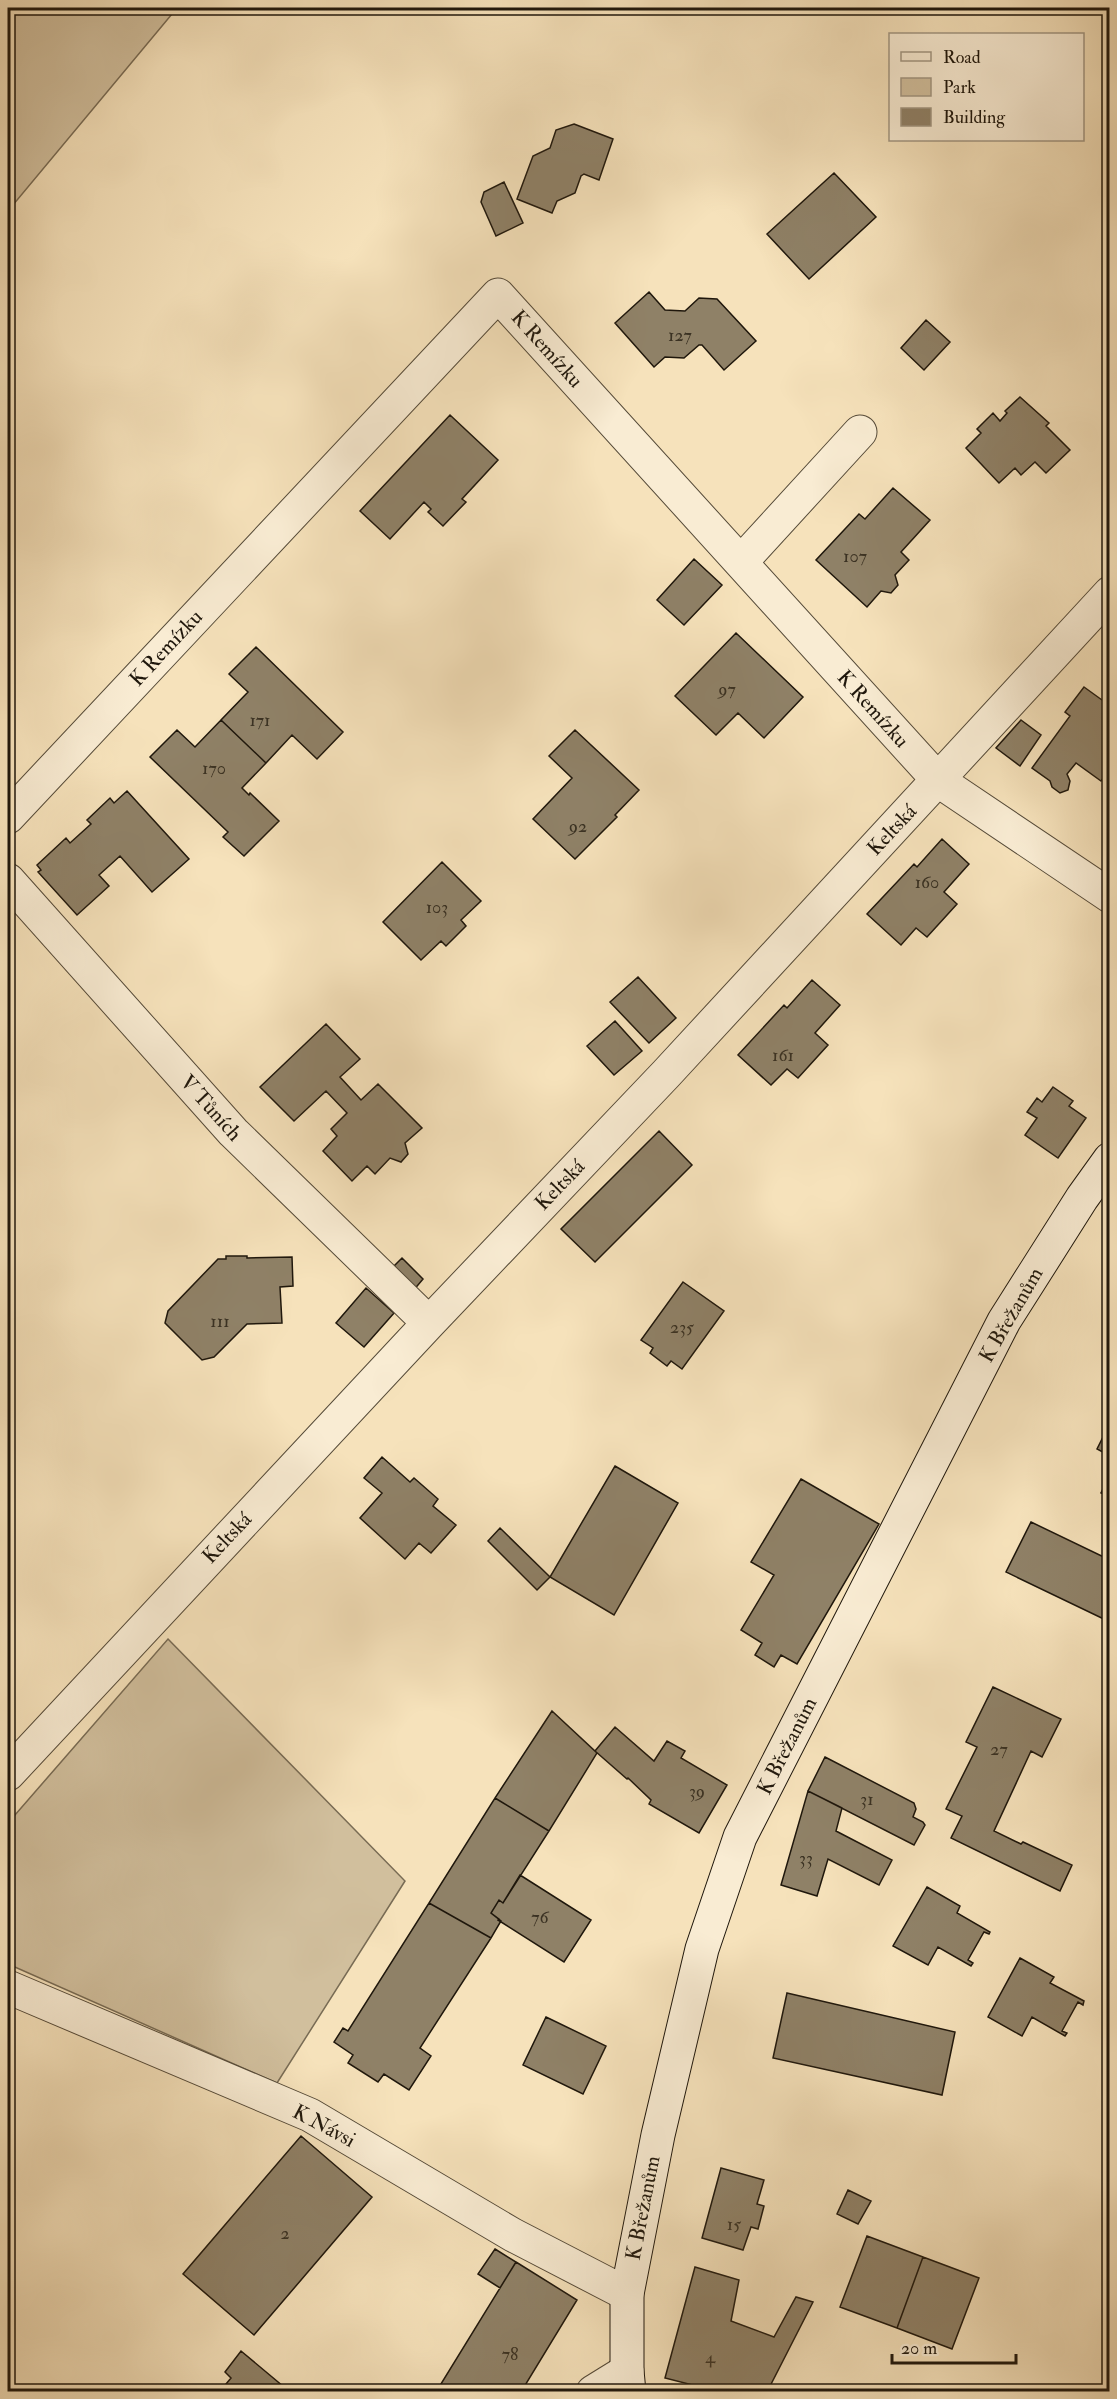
<svg xmlns="http://www.w3.org/2000/svg" width="1117" height="2399" viewBox="0 0 1117 2399" font-family="'IM FELL Double Pica',serif">
	<rect width="100%" height="100%" fill="#f6e2bb"/>
	<filter id="stains"><feTurbulence type="fractalNoise" baseFrequency=".00333" numOctaves="4"/><feColorMatrix values="0 0 0 0 .2 0 0 0 0 .09 0 0 0 0 .02 0 0 0 .5 -.17"/></filter>
	<radialGradient id="worn" r=".72"><stop offset=".6" stop-color="#630" stop-opacity="0"/><stop offset="1" stop-color="#630" stop-opacity=".3"/></radialGradient>
	<path fill="#d1bf9d" stroke="#786b54" stroke-width="1.5" d="M8 8H177L8 211Z
		M168 1639 405 1881 277 2083 8 1964V1823Z"/>
	<path fill="#8f8167" stroke="#1f170c" stroke-width="1.5" d="M574 124 613 139 599 180 584 174 581 176 575 193 557 201 552 213 517 199 533 156 550 148 556 130Z
		M834 173 876 217 809 279 767 234Z
		M504 182 523 223 496 236 481 202 484 192Z
		M649 292 665 310 685 311 699 298 717 299 756 341 724 370 702 345H699L684 358 665 357 654 367 615 323Z
		M926 320 950 342 924 370 901 348Z
		M1020 397 1049 423 1046 426 1070 450 1046 473 1035 462 1021 475 1015 468 999 483 966 448 981 433 977 429 993 413 1000 421 1007 413 1005 411Z
		M450 415 498 460 462 499 466 502 443 526 428 512 431 509 424 502 390 539 360 511Z
		M893 488 930 520 901 552 909 560 895 575 898 585 891 593 881 591 867 607 816 560 859 514 865 519Z
		M694 559 722 585 684 625 657 600Z
		M736 633 803 697 764 738 738 713 716 735 675 696Z
		M256 647 343 732 317 759 292 735 266 763 221 720 248 692 229 674Z
		M1084 687 1102 700 1104 696 1110 700V769L1101 781 1076 763 1067 774 1070 781 1068 790 1060 793 1052 787 1050 781 1032 768 1070 716 1065 712Z
		M221 720 266 763 242 788 249 795 250 793 279 821 244 856 223 837 228 832 150 757 177 730 195 747Z
		M1021 720 1041 735 1020 766 996 748Z
		M575 730 639 790 615 815 617 817 575 859 533 819 572 778 549 756Z
		M127 791 189 859 152 892 120 856 99 875 109 886 77 915 38 872 41 870 37 865 66 838 70 843 91 824 87 820 110 798 114 803Z
		M942 839 969 864 944 892 957 904 927 937 916 928 901 945 867 914 914 864 917 867Z
		M442 862 481 901 461 920 466 926 446 946 441 941 421 960 383 922Z
		M638 977 676 1018 649 1043 610 1002Z
		M812 980 840 1005 815 1033 828 1045 798 1078 787 1069 771 1085 738 1055 784 1005 787 1008Z
		M615 1021 642 1051 614 1075 587 1046Z
		M326 1024 360 1059 340 1077 361 1100 378 1084 422 1128 405 1143 408 1154 401 1162 390 1158 375 1174 367 1166 352 1181 323 1151 337 1136 331 1129 347 1113 326 1091 294 1121 260 1087Z
		M1053 1087 1073 1101 1069 1106 1086 1118 1058 1158 1025 1135 1037 1118 1027 1112 1037 1098 1042 1102Z
		M659 1131 692 1165 595 1262 561 1229Z
		M226 1256H247V1258L292 1257 293 1286 280 1287 282 1323 247 1324 214 1357 202 1360 165 1323 168 1311 218 1259H226Z
		M402 1258 423 1279 413 1291 391 1269Z
		M683 1282 724 1311 682 1369 671 1361 667 1366 650 1353 653 1348 641 1340Z
		M366 1288 394 1313 364 1347 336 1323Z
		M1110 1423V1456L1097 1449Z
		M382 1457 410 1482 414 1478 438 1499 433 1506 456 1525 431 1553 419 1543 405 1559 360 1518 382 1493 364 1478Z
		M615 1466 678 1503 614 1615 550 1577Z
		M1110 1475V1497L1101 1493Z
		M801 1479 879 1524 797 1664 781 1655 774 1667 755 1655 762 1643 741 1630 774 1575 751 1562Z
		M1031 1522 1110 1560V1622L1006 1572Z
		M500 1528 550 1577 537 1590 488 1541Z
		M993 1687 1061 1719 1042 1757 1031 1751 994 1831 1021 1844 1023 1842 1072 1865 1060 1891 951 1838 962 1816 946 1809 977 1747 966 1742Z
		M552 1711 597 1753 549 1831 495 1798Z
		M615 1727 654 1761 667 1741 685 1751 681 1758 727 1785 699 1833 649 1804 651 1800 628 1778 627 1779 595 1751Z
		M825 1757 914 1803 916 1809 913 1817 923 1822 925 1825 914 1845 808 1791Z
		M808 1791 842 1808 836 1831 892 1860 879 1885 828 1859 817 1896 781 1885Z
		M495 1798 549 1831 503 1903 499 1900 491 1913 501 1921 491 1938 429 1903Z
		M520 1875 591 1920 564 1962 498 1920 499 1919 491 1913 499 1900 503 1903Z
		M927 1887 960 1906 957 1913 990 1932 989 1934 984 1932 968 1960 973 1963 971 1966 938 1947 928 1965 893 1946Z
		M429 1903 491 1938 420 2048 431 2056 409 2090 384 2074 378 2082 348 2063 353 2055 334 2042 343 2028 348 2031Z
		M1020 1958 1054 1977 1050 1983 1084 2001 1083 2005 1078 2002 1062 2031 1067 2033 1065 2036 1032 2017 1022 2036 988 2017Z
		M787 1993 955 2032 942 2095 773 2058Z
		M546 2017 606 2046 583 2094 523 2065Z
		M301 2136 372 2197 254 2335 183 2274Z
		M721 2168 764 2180 757 2204 764 2206 758 2229 751 2227 743 2250 702 2238Z
		M848 2190 871 2201 858 2224 837 2214Z
		M867 2236 923 2257 897 2328 840 2307Z
		M495 2249 516 2262 500 2288 478 2274Z
		M923 2257 979 2278 952 2349 897 2328Z
		M516 2262 577 2300 521 2392H436Z
		M695 2267 739 2280 731 2321 774 2337 796 2297 813 2302 767 2392H720L665 2378Z
		M241 2351 290 2392H223L221 2390 231 2378 225 2372Z"/>
	<g fill="none" stroke-linecap="round" stroke-linejoin="round">
		<defs>
			<path id="street" d="M741 562 860 432
				M8 817 498 295 939 781 1110 896
				M8 880 233 1132 429 1323
				M8 1774 429 1323 666 1074 1110 593
				M8 1987 310 2115 513 2235 627 2294
				M593 2392 627 2371"/>
			<path id="secondary" d="M629 2392 627 2371V2294L658 2135 702 1949 740 1837 1004 1321 1082 1198 1110 1159"/>
		</defs>
		<use href="#street" stroke="#554a38" stroke-width="35"/>
		<use href="#secondary" stroke="#1f170c" stroke-width="35"/>
		<use href="#street" stroke="#f9ecd3" stroke-width="33"/>
		<use href="#secondary" stroke="#f9ecd3" stroke-width="33"/>
	</g>
	<g text-anchor="middle" dominant-baseline="central" stroke-width="4.5" stroke-linejoin="round" paint-order="stroke">
		<g font-size="18" fill="#3b3223">
			<text x="680" y="335">127</text>
			<text x="855" y="556">107</text>
			<text x="727" y="689">97</text>
			<text x="260" y="720">171</text>
			<text x="214" y="768">170</text>
			<text x="578" y="826">92</text>
			<text x="927" y="882">160</text>
			<text x="437" y="907">103</text>
			<text x="783" y="1055">161</text>
			<text x="220" y="1321">111</text>
			<text x="682" y="1327">235</text>
			<text x="999" y="1749">27</text>
			<text x="697" y="1791">39</text>
			<text x="867" y="1799">31</text>
			<text x="806" y="1858">33</text>
			<text x="540" y="1917">76</text>
			<text x="734" y="2224">15</text>
			<text x="285" y="2233">2</text>
			<text x="510" y="2354">78</text>
			<text x="710" y="2357">4</text>
		</g>
		<g font-size="21" fill="#1f170c" stroke="#f9ecd3">
			<text transform="translate(547 349) rotate(48)">K Remízku</text>
			<text transform="translate(166 648) rotate(-47)">K Remízku</text>
			<text transform="translate(873 709) rotate(48)">K Remízku</text>
			<text transform="translate(892 830) rotate(-47)">Keltská</text>
			<text transform="translate(211 1108) rotate(48)">V Tůních</text>
			<text transform="translate(560 1185) rotate(-46)">Keltská</text>
			<text transform="translate(1011 1315) rotate(-60)">K Břežanům</text>
			<text transform="translate(227 1538) rotate(-47)">Keltská</text>
			<text transform="translate(787 1746) rotate(-63)">K Břežanům</text>
			<text transform="translate(324 2126) rotate(28)">K Návsi</text>
			<text transform="translate(643 2208) rotate(-79)">K Břežanům</text>
		</g>
	</g>
	<rect width="1117" height="2399" fill="none" stroke="#f6e2bb" stroke-width="30"/>
	<rect x="9" y="9" width="1099" height="2381" fill="none" stroke="#1f170c" stroke-width="3"/>
	<rect x="15" y="15" width="1087" height="2369" fill="none" stroke="#1f170c" stroke-width="1.5"/>
	<rect x="889" y="33" width="195" height="108" fill="#f9ecd3" stroke="#a29783" stroke-width="1.5"/>
	<rect x="901" y="52" width="30" height="9" fill="#f9ecd3" stroke="#a29783" stroke-width="1.5"/>
	<text x="943" y="63" font-size="18" fill="#1f170c">Road</text>
	<rect x="901" y="78" width="30" height="18" fill="#d1bf9d" stroke="#a29783" stroke-width="1.5"/>
	<text x="943" y="93" font-size="18" fill="#1f170c">Park</text>
	<rect x="901" y="108" width="30" height="18" fill="#8f8167" stroke="#a29783" stroke-width="1.5"/>
	<text x="943" y="123" font-size="18" fill="#1f170c">Building</text>
	<path d="M892 2354v9h124v-9" fill="none" stroke="#1f170c" stroke-width="3"/>
	<text x="901" y="2354" font-size="18" fill="#1f170c" stroke="#f9ecd3" stroke-width="4.5" paint-order="stroke">20 m</text>
	<rect width="100%" height="100%" filter="url(#stains)"/>
	<rect width="100%" height="100%" fill="url(#worn)"/>
</svg>
